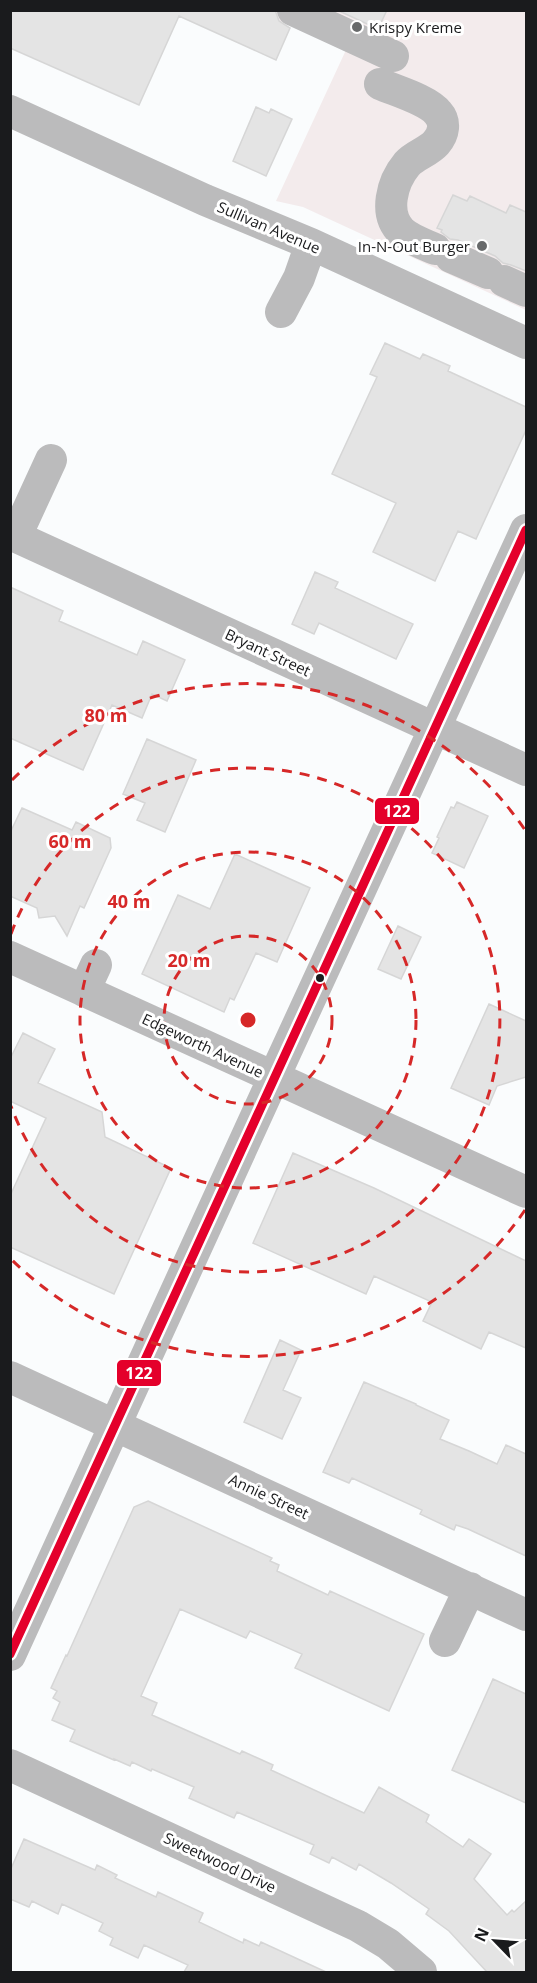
<svg xmlns="http://www.w3.org/2000/svg" width="537" height="1983" viewBox="0 0 537 1983" font-family="'Open Sans',sans-serif">
	<rect width="100%" height="100%" fill="#fafcfd"/>
	<path fill="#f3ebec" d="M257 11H526V310L303 207 276 201 346 50Z"/>
	<path fill="#e4e4e4" stroke="#d6d6d6" stroke-width="1.5" d="M10 10H275L279 21 290 28 276 60 179 16 139 105 10 48Z
		M337 10H387L378 29Z
		M256 107 269 113 271 109 292 119 266 176 233 161Z
		M453 195 467 201 470 196 506 213 510 205 526 212V271L511 265 503 263 495 256 458 240 450 239 441 232 442 230 437 228Z
		M385 343 420 359 423 354 450 366 448 371 526 407V430L476 539 458 531 435 581 373 552 396 503 332 474 377 377 370 374Z
		M315 572 338 582 335 588 413 624 396 659 319 623 314 634 292 624Z
		M10 587 63 611 59 621 137 655 143 641 185 660 167 701 152 694 142 718 112 705 83 770 10 738Z
		M147 739 196 760 165 832 137 820 145 803 123 794Z
		M457 802 488 816 464 868 432 853 439 838 437 837 451 807 454 808Z
		M22 808 72 830 76 822 110 838 111 848 84 908 80 906 67 936 55 916 39 918 37 908 10 896V833Z
		M235 854 310 888 277 962 256 953 234 1000 230 998 224 1012 142 974 178 895 210 909Z
		M398 926 421 937 401 979 378 969Z
		M489 1004 526 1021V1077L497 1086 489 1105 451 1088Z
		M23 1033 55 1049 38 1083 102 1112 105 1137 171 1168 114 1294 10 1247V1196L46 1118 10 1101V1059Z
		M293 1153 374 1188 526 1261V1348L489 1332 481 1349 423 1321 432 1302 374 1276 366 1294 253 1243Z
		M280 1340 301 1350 283 1390 301 1398 282 1439 244 1422Z
		M364 1382 416 1404V1405L449 1420 440 1439 469 1451 497 1464 506 1445 526 1454V1556L468 1529 456 1525 454 1530 420 1514 422 1510 352 1478 349 1483 323 1472Z
		M148 1501 272 1558 270 1561 279 1565 277 1571 328 1595 330 1591 424 1634 389 1711 295 1668 302 1654 250 1631 246 1638 180 1609 141 1696 157 1703 152 1715 240 1754 242 1751 273 1765 271 1770 364 1813 379 1787 429 1815 426 1822 463 1847 469 1839 491 1854 474 1879 507 1915 512 1910 514 1912 526 1901V1972H487L449 1931 426 1914 429 1909 391 1883 359 1864 356 1870 332 1857 329 1863 310 1854 314 1845 237 1812 234 1818 189 1798 194 1787 152 1769 151 1771 132 1762 130 1766 114 1759V1760L70 1741 75 1730 52 1720 60 1702 53 1698 57 1691 51 1688 66 1655 67 1656 134 1507Z
		M493 1679 526 1694V1803L452 1770Z
		M24 1839 95 1870 97 1865 117 1875 115 1878 156 1897 158 1892 203 1913 199 1922 243 1943 244 1939 259 1946 261 1942 326 1972H184L188 1965 144 1945 138 1958 110 1945 113 1938 99 1931 103 1923 62 1904 58 1914 32 1901 29 1907 10 1899V1871Z"/>
	<g fill="none" stroke-linecap="round" stroke-linejoin="round">
		<path stroke="#bbbbbc" stroke-width="32" d="M293 10 393 56
			M380 84C396 91 428 100 438 113 446 122 444 134 436 143 428 152 415 155 407 164 392 182 383 214 402 232 411 240 424 244 435 249
			M10 111 205 200 311 244 526 343
			M451 257 488 273
			M504 281 526 291
			M281 312 299 278 311 244
			M10 534 526 770
			M16 536 51 460
			M10 957 526 1192
			M84 991 96 965
			M10 1377 526 1615
			M445 1641 470 1588
			M10 1655 274 1077 526 530
			M10 1765 358 1926 388 1944 421 1972"/>
		<defs>
			<path id="bus-1" d="M10 1654 526 530"/>
		</defs>
		<use href="#bus-1" stroke="#fff" stroke-width="14"/>
		<use href="#bus-1" stroke="#e4002b" stroke-width="9"/>
	</g>
	<g fill="none" stroke="#d62828" stroke-width="3" stroke-dasharray="10 8">
		<circle cx="248" cy="1020" r="84"/>
		<circle cx="248" cy="1020" r="168"/>
		<path d="M11 934A252 252 0 1 1 11 1106"/>
		<path d="M525 1210A336 336 0 0 1 12 1260M12 780A336 336 0 0 1 525 830"/>
	</g>
	<g fill="#686a6b" stroke="#fff" stroke-width="2">
		<circle cx="357" cy="27" r="6"/>
		<circle cx="482" cy="246" r="6"/>
	</g>
	<circle fill="#1a1b1d" stroke="#fff" stroke-width="2" cx="320" cy="978" r="5"/>
	<g text-anchor="middle" dominant-baseline="central" stroke-width="6" stroke-linejoin="round" paint-order="stroke">
		<g font-size="15" fill="#1a1b1d" stroke="#fff" text-anchor="start">
			<text x="369" y="27">Krispy Kreme</text>
			<text x="470" y="246" text-anchor="end">In-N-Out Burger</text>
		</g>
		<g font-size="15" fill="#1a1b1d" stroke="#fff">
			<text transform="translate(269 227) rotate(23)">Sullivan Avenue</text>
			<text transform="translate(268 652) rotate(25)">Bryant Street</text>
			<text transform="translate(203 1045) rotate(25)">Edgeworth Avenue</text>
			<text transform="translate(269 1496) rotate(25)">Annie Street</text>
			<text transform="translate(220 1862) rotate(25)">Sweetwood Drive</text>
		</g>
	</g>
	<circle cx="248" cy="1020" r="9" fill="#d62828" stroke="#fff" stroke-width="3"/>
	<g font-size="18" text-anchor="middle" font-weight="bold" fill="#d62828" stroke="#fff" stroke-width="6" stroke-linejoin="round" paint-order="stroke">
		<text x="106" y="722">80 m</text>
		<text x="70" y="848">60 m</text>
		<text x="129" y="908">40 m</text>
		<text x="189" y="967">20 m</text>
	</g>
	<g stroke="#fff" stroke-width="2">
		<rect x="374" y="797" width="46" height="28" rx="6" fill="#e4002b"/>
		<rect x="116" y="1359" width="46" height="28" rx="6" fill="#e4002b"/>
	</g>
	<g font-size="16" text-anchor="middle" font-weight="bold" fill="#fff">
		<text x="397" y="817">122</text>
		<text x="139" y="1379">122</text>
	</g>
	<rect width="537" height="1983" fill="none" stroke="#1a1b1d" stroke-width="24"/>
	<g transform="translate(495 1941) rotate(295)" stroke="#ffffff" stroke-width="4.5" paint-order="stroke">
	<path d="M0-4.5L10 22L0 15L-10 22Z" fill="#1a1b1d"/>
	<text y="-9" font-size="16" font-weight="bold" text-anchor="middle" fill="#1a1b1d">N</text>
	</g>
</svg>
